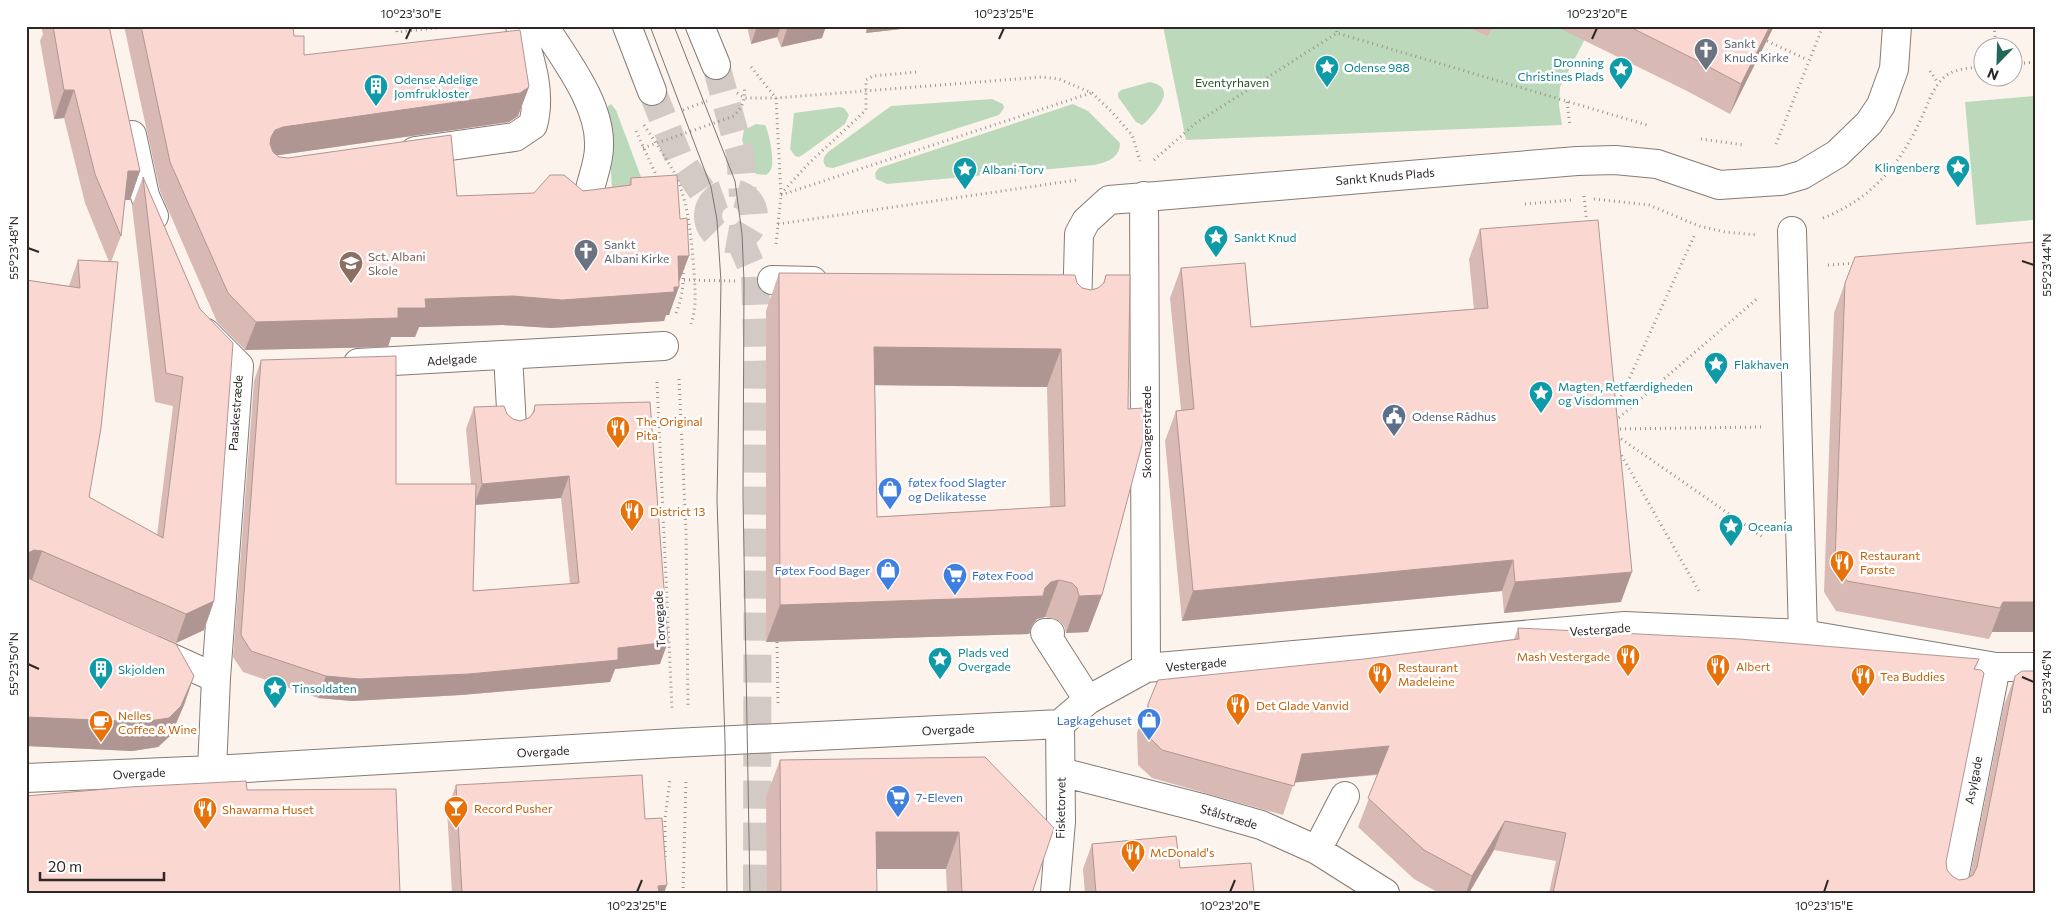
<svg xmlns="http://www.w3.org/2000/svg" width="2061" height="919" viewBox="0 0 2061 919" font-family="Commissioner,sans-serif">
	<rect width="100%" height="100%" fill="#fdf3ed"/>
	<path fill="#bdd9bc" d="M1163 26H1465L1488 37 1493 26H1554L1560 29 1562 26H1573L1588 33 1560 87 1559 105 1562 125 1186 140Z
		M1150 82C1172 87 1164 100 1154 113 1150 117 1147 122 1142 125L1136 122 1118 97V93L1121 90Z
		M2035 96V220L1976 225 1965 102Z
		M992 99 1003 104 1004 108 999 115 833 168 826 167C822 161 823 157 828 152L891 106Z
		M611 104 616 110 644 185 612 188 607 111 608 106Z
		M1073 104 1088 111 1120 143C1120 158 1107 162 1094 165L887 184 876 179 875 173 879 168Z
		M839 107 844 108 849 115 845 124 804 154 799 157 795 156 790 149 794 113Z
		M756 124 765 125C769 132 775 161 771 169 770 172 768 173 766 175L756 174 751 167 742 140 744 130Z"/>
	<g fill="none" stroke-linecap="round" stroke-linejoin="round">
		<path stroke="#d3cac5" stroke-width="28" stroke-dasharray="28 14" stroke-linecap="butt" d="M716 65 740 153 743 196
			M652 91 678 156 711 204
			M708 216a23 23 0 1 1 46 0a23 23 0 1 1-46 0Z
			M739 238 755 275 758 363 757 893"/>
		<defs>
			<path id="minor" d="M544 26C566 61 601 105 599 147 599 161 593 176 590 189
				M627 26 652 91
				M700 26 716 65
				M132 135 145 196 154 216
				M415 151 515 137 533 125C542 92 530 59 520 26
				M1144 196 1146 668
				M1792 231 1803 634
				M772 280 813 281
				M1077 312 1079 234 1086 221 1109 200 1577 161 1615 160 1657 164 1719 185 1781 181 1802 175 1837 154 1869 123 1881 105 1894 69 1897 26
				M206 333 239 366 216 678 212 770
				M508 355 512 427
				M358 363 664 346
				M1050 633H1045L1088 700
				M154 650 216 678
				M1060 724 1088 700 1146 668 1625 626 1803 634 1996 667H2035
				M1061 772 1202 808 1261 825 1317 850 1385 893
				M26 778 212 770 674 743 1060 724
				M1317 850 1345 796
				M1055 893 1061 821 1060 724
				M1951 893 1996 667"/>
		</defs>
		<use href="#minor" stroke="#867b75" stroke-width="30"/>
		<path stroke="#9b938f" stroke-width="3" stroke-dasharray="1 4" stroke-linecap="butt" d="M396 26 397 32 455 26
			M1336 26 1337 33
			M1994 26 1996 48
			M1767 41 1808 60
			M2014 64 2035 62
			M751 67 776 98 781 195 776 244
			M1930 71 1938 83
			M737 93 745 98H776L1042 77 1059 79 1092 93 1112 112 1132 135 1140 161
			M1567 102 1570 126
			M683 110 707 101
			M644 125C654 140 664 155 673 170 689 201 691 237 694 271 695 289 697 307 691 324
			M636 131 658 179
			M1701 139 1744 145
			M1776 144 1823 26
			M643 148 734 116C743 107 746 98 744 86
			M1154 160 1196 123 1337 33 1647 125
			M781 194 807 165 866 110V80L873 76 917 72
			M781 195 1091 93
			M1584 196 1587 224
			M1594 199 1649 205 1699 226 1725 232 1758 235
			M1525 204 1571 200
			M1823 218C1871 199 1899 166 1920 121 1928 105 1932 86 1947 75 1957 68 1971 68 1984 67
			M778 224 1077 180
			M1828 265 1857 263
			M684 280 736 281
			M676 313C682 298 684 285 683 268
			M679 379 686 531 688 707
			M657 382 672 708
			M1615 410 1695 234
			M1615 421 1758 298
			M1615 429 1761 427
			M1617 436 1764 538
			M1619 451 1700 593
			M777 642 778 703
			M665 857V819L670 779
			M683 893 686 778"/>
		<use href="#minor" stroke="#fff" stroke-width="28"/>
		<path stroke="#7c7572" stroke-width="1" d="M650 26 711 187 717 220 721 282 717 500 725 740 727 893
			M674 26 735 181 742 234 744 281 743 496 750 893"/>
	</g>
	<path fill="#d8b9b4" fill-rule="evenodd" d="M41 26H109L140 171 130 200H125L121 236 111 262 89 497 157 535 173 406 155 402 132 206 143 177 200 309 214 601 204 630 176 643 30 579 194 676 184 705 171 735 158 747 132 751 26 746V280L69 286 78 260 109 262 85 203 64 118 54 119 40 41 43 34Z
		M124 26H293L294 36 304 55 529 87 518 116 509 122 277 155 279 157 457 196 583 191 628 185 631 178 679 282 669 315H666L664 321 551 328 503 325 419 327 415 337H391L388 347 245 350 217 322 160 191Z
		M747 26H826L822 38 781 47 777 37 751 44Z
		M866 26H918V27L866 33Z
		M1465 26H1493L1488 37Z
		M1555 26H1774L1730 114 1687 91Z
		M1480 229 1621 602 1504 613 1502 591 1182 621 1165 441 1176 411 1181 410 1170 298 1181 268 1251 327 1474 309 1469 259Z
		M2035 242V632H1992L1989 639 1836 611 1824 592 1834 313 1845 283Z
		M779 273 1082 288 1091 290 1098 288 1103 284 1106 275 1102 595 1088 632 1066 633 1064 626 1058 620 1045 617 1037 619 1033 624 1029 634 766 642V311ZM875 385 1047 387 1050 507 877 517Z
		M261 360 396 484H471L466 429 474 407 520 421 529 418 532 414 535 405 660 664 615 669 610 682 461 695 352 701 318 698 243 672 233 657 254 381ZM561 498 570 584 473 591 476 505Z
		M1518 628 1979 659 1975 669 1946 862 1947 870 1952 876 1959 880 1966 879 1970 876 2004 705 2015 676 2035 893H1549L1556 861 1494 850 1469 893H1439L1414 879 1358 827 1378 775 1294 782 1283 815 1152 778 1138 765 1137 733 1148 704 1364 659 1514 639Z
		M985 757 1032 893H947L946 869H876V893H767L766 797 780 760Z
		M456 785 645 819 664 893H452L447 810Z
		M1092 844 1180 868 1254 893H1085L1083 869Z"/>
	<path fill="#b09692" d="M757 26H781L777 37 751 44Z
		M788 26H826L822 38 781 47Z
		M869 26H918V27L866 33Z
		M1770 26H1774L1730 114 1741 84Z
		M529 87 518 116 509 122 273 156 265 159 271 137 275 130 283 127Z
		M64 90H74L64 118 54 119Z
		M128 171H140L130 200H117Z
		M678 256H689L678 285Z
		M679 287 669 315H666L664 321 551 328 503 325 419 327 415 337H391L388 347 245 350 256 322 398 308 425 299Z
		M874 347 1061 349 1047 387 861 385Z
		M569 476 561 498 474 505 482 484Z
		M34 550 42 551 32 580 26 579V554Z
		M1513 560 1502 591 1182 621 1193 591Z
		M1632 572 1621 602 1504 613 1515 582Z
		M1059 580 1045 617 1037 619 1033 624 1029 634 766 642 780 605 1045 588 1051 582Z
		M1102 595 1088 632 1066 633 1079 596Z
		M214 601 204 630 176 643 186 614Z
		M2003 602H2035V632H1992L1989 639Z
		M668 642 660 664 615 669 610 682 461 695 352 701 318 698 326 676Z
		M194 676 184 705 171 735 158 747 132 751 26 746V717Z
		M1389 746 1379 774 1291 783 1302 754Z
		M1505 821 1494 850 1469 893H1466L1472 876Z
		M876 832H959L946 869H863Z
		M667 885 664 893H656L658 886Z"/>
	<path fill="#fbd7d1" stroke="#b09692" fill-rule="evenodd" d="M53 26H109L140 171H128L121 236 95 174 74 90H64Z
		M141 26H293L294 36H304V55L520 30 529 87 520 93 283 127 275 130 271 137 270 144 273 152 279 157 288 158 451 135 457 196 534 193 550 175H564L583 191 631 185V178L677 175 680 219 687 218 689 256H678L679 287H674V292L562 300 513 296 425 299 426 308H398V318L256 322 228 293 170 162Z
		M1628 26H1770L1741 84 1698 61Z
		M143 177 200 309 233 343 214 601 186 614 42 551 34 550 26 554V280L80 288 78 260 118 262 101 428 89 497 163 538 183 377 166 373Z
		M1598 220 1632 572 1515 582 1513 560 1193 591 1176 411 1194 409 1181 268 1245 263 1251 327 1488 308 1480 229Z
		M2035 242V602H2003L2000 608 1847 581 1835 562 1845 283 1855 257Z
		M779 273 1075 275 1077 283 1082 288 1091 290 1098 288 1104 283 1106 275H1130L1128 409 1143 408V441L1102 595 1079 596 1077 588 1072 583 1059 580 1051 582 1045 588 1043 596 780 605ZM874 347 1061 349 1065 506 877 517Z
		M396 356V484H476L473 591 579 583 569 476 482 484 474 407 504 406 507 414 513 419 520 421 529 418 534 412 535 405 650 402 668 642 618 648V660L469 674 359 679 326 676 251 651 241 635 261 360Z
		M26 576 30 579 176 644 194 676 181 706 169 718 142 722 26 717Z
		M1518 628 1739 639 1979 659 1974 669 1981 670 1984 673 1946 862 1947 870 1952 876 1959 880 1966 879 1973 875 1977 867 2015 676 2022 671H2035V893H1553L1566 833 1505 821 1472 876 1424 850 1368 798 1389 746 1302 754 1294 786 1162 750 1148 736V704L1158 680 1364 659 1519 639Z
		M985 757 1054 828 1032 893H962L959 832H876L877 893H781L780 760Z
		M642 775 645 819 662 818 667 885 658 886 659 893H462L456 785Z
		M246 781 247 790 396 789 400 893H26V796L129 787Z
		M1176 836 1180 868 1251 863 1254 893H1096L1092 844Z"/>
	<path fill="none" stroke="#2d2826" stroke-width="2" d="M406 39 411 28M999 39 1004 28M1592 39 1597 28M28 248 39 252M2022 261 2034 265M28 664 39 669M2022 677 2034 682M637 892 642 880M1230 892 1235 880M1824 892 1828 880"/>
	<defs>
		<symbol id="church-pin" viewBox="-11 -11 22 30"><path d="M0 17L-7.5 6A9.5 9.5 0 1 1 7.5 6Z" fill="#6b7280" stroke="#fff"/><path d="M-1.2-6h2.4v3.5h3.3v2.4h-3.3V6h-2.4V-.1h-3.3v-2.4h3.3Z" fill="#fff"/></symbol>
		<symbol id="sight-pin" viewBox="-11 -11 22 30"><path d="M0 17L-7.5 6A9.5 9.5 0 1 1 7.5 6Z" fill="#0f9aa8" stroke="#fff"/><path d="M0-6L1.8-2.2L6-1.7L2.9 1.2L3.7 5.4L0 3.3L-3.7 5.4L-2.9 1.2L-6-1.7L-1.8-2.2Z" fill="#fff"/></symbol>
		<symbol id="building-pin" viewBox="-11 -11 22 30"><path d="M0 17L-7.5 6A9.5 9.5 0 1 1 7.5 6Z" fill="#0f9aa8" stroke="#fff"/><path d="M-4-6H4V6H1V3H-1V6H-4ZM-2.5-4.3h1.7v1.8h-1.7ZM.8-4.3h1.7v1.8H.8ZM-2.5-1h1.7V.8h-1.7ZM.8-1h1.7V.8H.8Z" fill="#fff"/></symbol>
		<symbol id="school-pin" viewBox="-11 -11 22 30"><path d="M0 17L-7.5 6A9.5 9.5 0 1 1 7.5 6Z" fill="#8d6e63" stroke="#fff"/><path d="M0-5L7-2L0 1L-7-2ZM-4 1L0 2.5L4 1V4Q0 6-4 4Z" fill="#fff"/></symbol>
		<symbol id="civic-pin" viewBox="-11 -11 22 30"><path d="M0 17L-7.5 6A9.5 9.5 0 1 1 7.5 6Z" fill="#5c6f8a" stroke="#fff"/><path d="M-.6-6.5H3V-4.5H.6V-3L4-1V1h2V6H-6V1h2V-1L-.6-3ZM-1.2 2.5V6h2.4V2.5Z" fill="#fff"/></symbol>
		<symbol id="restaurant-pin" viewBox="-11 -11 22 30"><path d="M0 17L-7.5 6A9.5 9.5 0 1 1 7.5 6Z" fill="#e8710a" stroke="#fff"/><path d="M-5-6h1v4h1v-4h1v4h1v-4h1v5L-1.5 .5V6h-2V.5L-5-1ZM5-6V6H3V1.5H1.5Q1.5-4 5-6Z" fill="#fff"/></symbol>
		<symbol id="shop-pin" viewBox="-11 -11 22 30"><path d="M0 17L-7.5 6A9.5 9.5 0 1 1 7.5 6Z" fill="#3f7fe0" stroke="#fff"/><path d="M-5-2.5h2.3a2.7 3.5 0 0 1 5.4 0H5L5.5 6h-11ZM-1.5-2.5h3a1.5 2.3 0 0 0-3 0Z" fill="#fff"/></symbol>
		<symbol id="supermarket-pin" viewBox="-11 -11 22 30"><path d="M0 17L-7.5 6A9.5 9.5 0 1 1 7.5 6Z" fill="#3f7fe0" stroke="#fff"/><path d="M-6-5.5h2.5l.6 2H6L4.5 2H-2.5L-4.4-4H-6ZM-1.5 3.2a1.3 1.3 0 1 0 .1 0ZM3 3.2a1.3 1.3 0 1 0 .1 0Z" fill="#fff"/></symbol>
		<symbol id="cafe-pin" viewBox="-11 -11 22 30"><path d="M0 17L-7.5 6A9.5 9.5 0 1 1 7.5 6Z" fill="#e8710a" stroke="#fff"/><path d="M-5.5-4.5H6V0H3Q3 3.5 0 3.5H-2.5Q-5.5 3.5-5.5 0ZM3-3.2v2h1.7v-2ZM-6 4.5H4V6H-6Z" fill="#fff"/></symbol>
		<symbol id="bar-pin" viewBox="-11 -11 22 30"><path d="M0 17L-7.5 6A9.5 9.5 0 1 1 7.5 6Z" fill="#e8710a" stroke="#fff"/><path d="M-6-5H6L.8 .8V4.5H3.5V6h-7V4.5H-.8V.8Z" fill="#fff"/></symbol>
	</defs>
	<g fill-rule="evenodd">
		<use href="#church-pin" x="1692" y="36" width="28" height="38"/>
		<use href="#sight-pin" x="1313" y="53" width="28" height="38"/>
		<use href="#sight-pin" x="1607" y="55" width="28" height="38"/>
		<use href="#building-pin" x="362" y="72" width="28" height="38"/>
		<use href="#sight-pin" x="1944" y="153" width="28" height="38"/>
		<use href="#sight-pin" x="951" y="155" width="28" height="38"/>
		<use href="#sight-pin" x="1202" y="223" width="28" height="38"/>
		<use href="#church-pin" x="572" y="237" width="28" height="38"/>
		<use href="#school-pin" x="337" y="249" width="28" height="38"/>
		<use href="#sight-pin" x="1702" y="350" width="28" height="38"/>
		<use href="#sight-pin" x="1527" y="379" width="28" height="38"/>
		<use href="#civic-pin" x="1380" y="402" width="28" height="38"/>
		<use href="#restaurant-pin" x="604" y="414" width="28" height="38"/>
		<use href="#shop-pin" x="876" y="475" width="28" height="38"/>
		<use href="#restaurant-pin" x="618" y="497" width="28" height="38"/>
		<use href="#sight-pin" x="1717" y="512" width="28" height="38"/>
		<use href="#restaurant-pin" x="1828" y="548" width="28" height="38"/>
		<use href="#shop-pin" x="874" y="556" width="28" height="38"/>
		<use href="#supermarket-pin" x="941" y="561" width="28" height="38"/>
		<use href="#restaurant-pin" x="1614" y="642" width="28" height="38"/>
		<use href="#sight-pin" x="926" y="645" width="28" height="38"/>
		<use href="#restaurant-pin" x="1704" y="652" width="28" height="38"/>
		<use href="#building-pin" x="87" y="655" width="28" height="38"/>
		<use href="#restaurant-pin" x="1366" y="660" width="28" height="38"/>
		<use href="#restaurant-pin" x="1849" y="662" width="28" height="38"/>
		<use href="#sight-pin" x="261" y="674" width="28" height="38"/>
		<use href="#restaurant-pin" x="1224" y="691" width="28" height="38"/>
		<use href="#shop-pin" x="1135" y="706" width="28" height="38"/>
		<use href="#cafe-pin" x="87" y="708" width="28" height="38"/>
		<use href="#supermarket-pin" x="884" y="783" width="28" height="38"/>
		<use href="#bar-pin" x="442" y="794" width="28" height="38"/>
		<use href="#restaurant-pin" x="191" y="795" width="28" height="38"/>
		<use href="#restaurant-pin" x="1119" y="838" width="28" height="38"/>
	</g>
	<g text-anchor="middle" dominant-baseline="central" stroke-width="5" stroke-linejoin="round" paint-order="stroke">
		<g font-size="12" fill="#5b616d" stroke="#fff" text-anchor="start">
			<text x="1724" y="43">Sankt<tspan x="1724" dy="14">Knuds Kirke</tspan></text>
			<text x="604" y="244">Sankt<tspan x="604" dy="14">Albani Kirke</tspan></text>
		</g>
		<g font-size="12" fill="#0d838f" stroke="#fff" text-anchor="start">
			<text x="1604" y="62" text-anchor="end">Dronning<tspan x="1604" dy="14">Christines Plads</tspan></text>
			<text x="1344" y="67">Odense 988</text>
			<text x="394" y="79">Odense Adelige<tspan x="394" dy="14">Jomfrukloster</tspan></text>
			<text x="1940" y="167" text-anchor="end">Klingenberg</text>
			<text x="982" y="169">Albani Torv</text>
			<text x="1234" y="237">Sankt Knud</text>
			<text x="1734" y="364">Flakhaven</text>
			<text x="1558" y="386">Magten, Retfærdigheden<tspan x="1558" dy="14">og Visdommen</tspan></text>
			<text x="1748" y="526">Oceania</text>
			<text x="958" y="652">Plads ved<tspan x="958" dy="14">Overgade</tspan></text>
			<text x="118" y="669">Skjolden</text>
			<text x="292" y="688">Tinsoldaten</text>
		</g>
		<g font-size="12" fill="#1f5523" stroke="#fff">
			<text x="1232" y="82">Eventyrhaven</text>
		</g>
		<g font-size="12" fill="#2d2826" stroke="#fff">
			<text transform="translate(1385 176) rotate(-5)">Sankt Knuds Plads</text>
			<text transform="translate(452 359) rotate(-4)">Adelgade</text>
			<text transform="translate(235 413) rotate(-86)">Paaskestræde</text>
			<text transform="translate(1146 432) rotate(-90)">Skomagerstræde</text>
			<text transform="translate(659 619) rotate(-93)">Torvegade</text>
			<text transform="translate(1600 629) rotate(-4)">Vestergade</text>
			<text transform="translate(1196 664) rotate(-5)">Vestergade</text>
			<text transform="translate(948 729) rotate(-3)">Overgade</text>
			<text transform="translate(543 751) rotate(-3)">Overgade</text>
			<text transform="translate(139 773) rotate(-3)">Overgade</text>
			<text transform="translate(1973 780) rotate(-79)">Asylgade</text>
			<text transform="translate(1060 808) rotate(-89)">Fisketorvet</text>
			<text transform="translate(1229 816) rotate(17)">Stålstræde</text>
		</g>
		<g font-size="12" fill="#785e54" stroke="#fff" text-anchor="start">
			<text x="368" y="256">Sct. Albani<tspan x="368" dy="14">Skole</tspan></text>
		</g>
		<g font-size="12" fill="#4e5e75" stroke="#fff" text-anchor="start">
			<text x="1412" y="416">Odense Rådhus</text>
		</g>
		<g font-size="12" fill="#c56008" stroke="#fff" text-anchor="start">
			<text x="636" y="421">The Original<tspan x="636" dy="14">Pita</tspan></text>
			<text x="650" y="511">District 13</text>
			<text x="1860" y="555">Restaurant<tspan x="1860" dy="14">Første</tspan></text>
			<text x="1610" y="656" text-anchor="end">Mash Vestergade</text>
			<text x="1736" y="666">Albert</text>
			<text x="1398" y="667">Restaurant<tspan x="1398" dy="14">Madeleine</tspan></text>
			<text x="1880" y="676">Tea Buddies</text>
			<text x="1256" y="705">Det Glade Vanvid</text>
			<text x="118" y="715">Nelles<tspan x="118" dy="14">Coffee &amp; Wine</tspan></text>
			<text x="474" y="808">Record Pusher</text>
			<text x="222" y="809">Shawarma Huset</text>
			<text x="1150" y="852">McDonald's</text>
		</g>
		<g font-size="12" fill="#366cbe" stroke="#fff" text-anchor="start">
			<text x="908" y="482">føtex food Slagter<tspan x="908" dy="14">og Delikatesse</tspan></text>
			<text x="870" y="570" text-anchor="end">Føtex Food Bager</text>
			<text x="972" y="575">Føtex Food</text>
			<text x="1132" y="720" text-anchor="end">Lagkagehuset</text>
			<text x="916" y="797">7-Eleven</text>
		</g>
	</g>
	<rect width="2061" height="919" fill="none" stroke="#ffffff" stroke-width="55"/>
	<g transform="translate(1998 62) rotate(203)"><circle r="24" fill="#ffffff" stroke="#aba9a8"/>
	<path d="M0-4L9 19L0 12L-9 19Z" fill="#236758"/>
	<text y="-8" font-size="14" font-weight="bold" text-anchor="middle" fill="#2d2826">N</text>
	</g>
	<path d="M40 872v8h124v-8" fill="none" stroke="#2d2826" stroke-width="2.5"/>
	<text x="48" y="872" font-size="15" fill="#2d2826" stroke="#ffffff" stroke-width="4" paint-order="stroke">20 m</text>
	<rect x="28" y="28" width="2006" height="864" fill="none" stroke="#2d2826" stroke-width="2"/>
	<g font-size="12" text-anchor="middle" fill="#2d2826">
		<text x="411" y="18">10°23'30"E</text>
		<text x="1004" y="18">10°23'25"E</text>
		<text x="1597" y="18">10°23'20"E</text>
		<text transform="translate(14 248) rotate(-90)" y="4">55°23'48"N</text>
		<text transform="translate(2047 265) rotate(-90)" y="4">55°23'44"N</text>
		<text transform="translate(14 664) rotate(-90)" y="4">55°23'50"N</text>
		<text transform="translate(2047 682) rotate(-90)" y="4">55°23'46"N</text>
		<text x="637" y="910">10°23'25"E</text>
		<text x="1230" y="910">10°23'20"E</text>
		<text x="1824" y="910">10°23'15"E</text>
	</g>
</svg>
